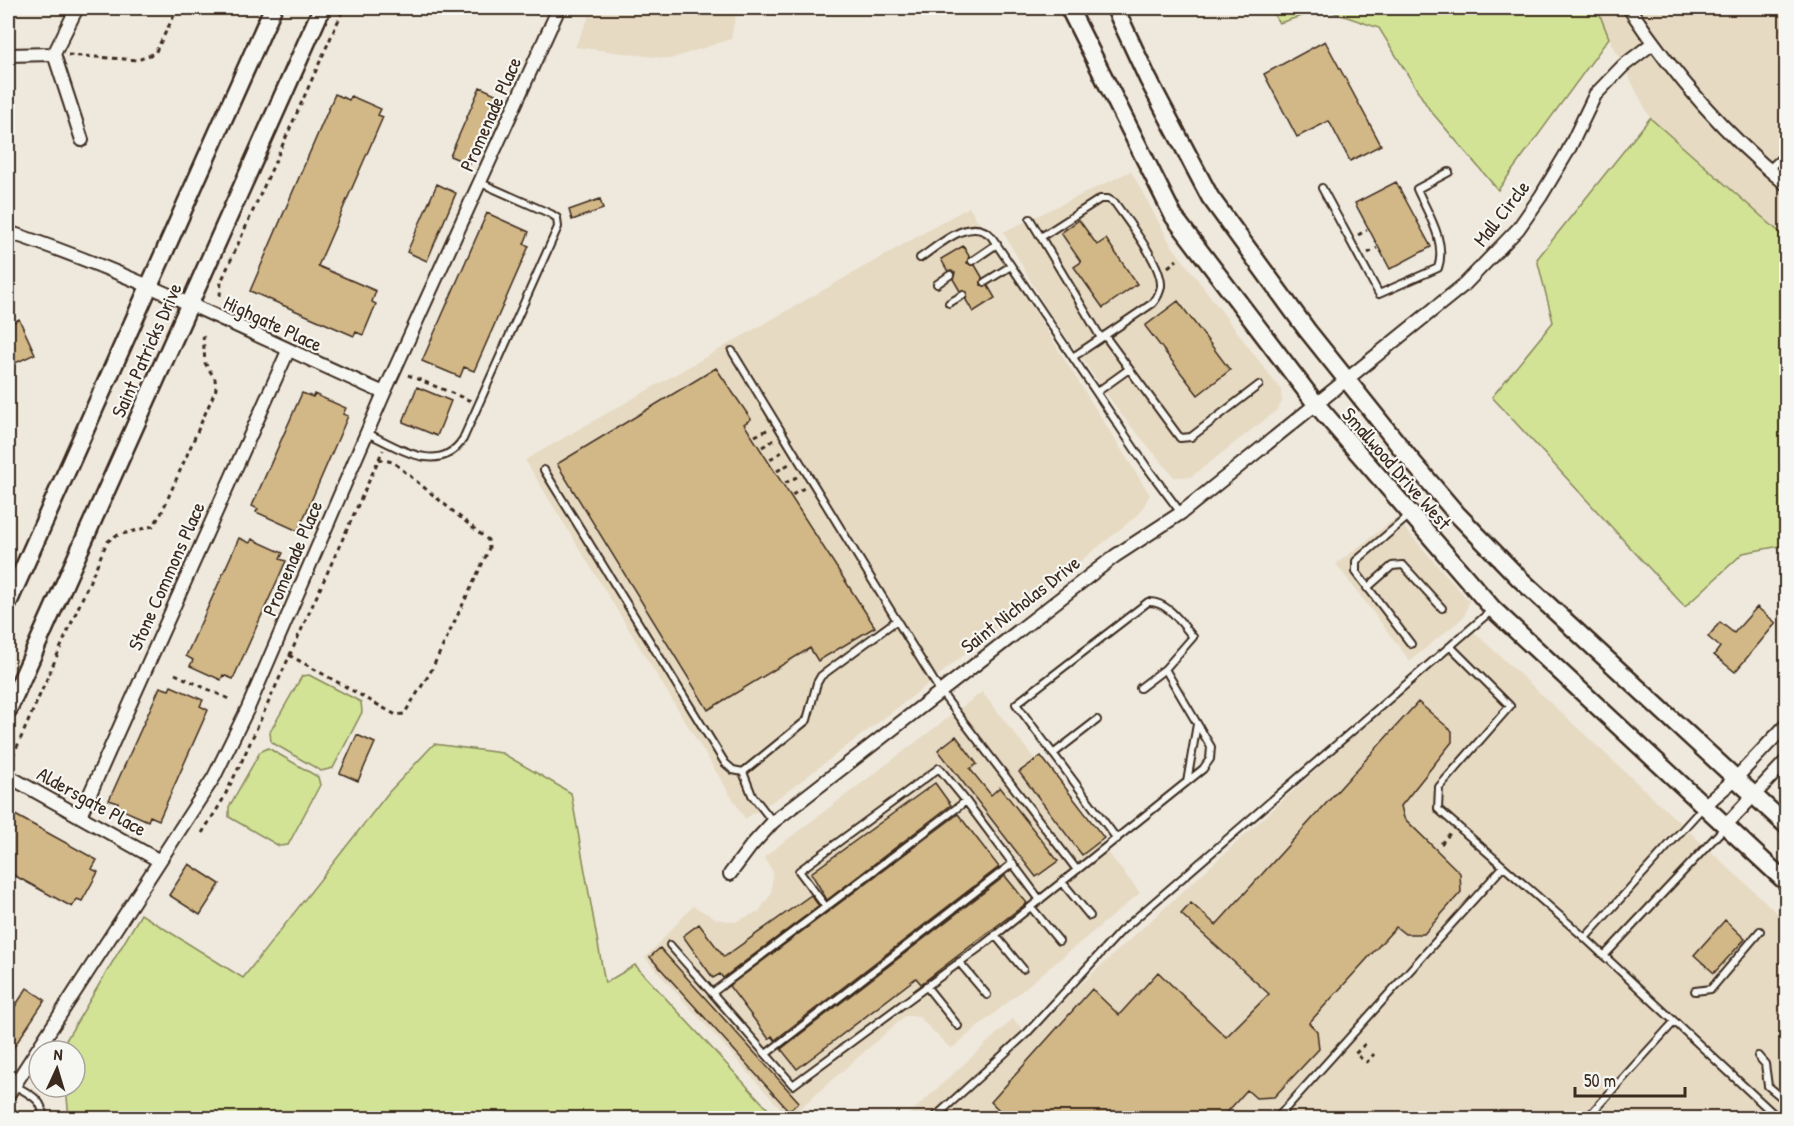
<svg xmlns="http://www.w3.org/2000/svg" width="1794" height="1126" viewBox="0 0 1794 1126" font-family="'Patrick Hand',sans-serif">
	<rect width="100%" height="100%" fill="#efe9dd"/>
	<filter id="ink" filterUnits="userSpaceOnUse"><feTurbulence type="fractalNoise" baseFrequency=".0167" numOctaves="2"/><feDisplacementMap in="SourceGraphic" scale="12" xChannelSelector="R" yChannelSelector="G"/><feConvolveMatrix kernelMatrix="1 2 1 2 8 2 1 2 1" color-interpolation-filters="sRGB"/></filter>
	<g filter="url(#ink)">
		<path fill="#e6dac3" d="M593 8H737L731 39 670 59 575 47Z
			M1597 8H1786V238L1650 118 1609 38Z
			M1131 171 1170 243 1281 390 1282 402 1276 411 1191 477H1174L1120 413 1046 308 1003 232Z
			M969 207 1150 495 1139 514 913 696 784 794 745 819 525 460Z
			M1396 518 1469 601 1464 617 1410 661 1336 564Z
			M1471 629 1786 921V1118H905L1013 1019 1027 1033Z
			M982 692 1140 893 951 1049 918 1016H905L789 1118 645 958 693 906 717 919 735 922 759 911 771 894 773 872 764 857Z"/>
		<path fill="#d2e396" stroke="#86865a" stroke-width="1.5" d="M1270 8H1597L1609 38 1498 190 1429 109 1379 28 1324 9 1279 23Z
			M1650 118 1786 238V550L1780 546 1743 553 1685 607 1492 397 1553 322 1537 259Z
			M309 675 361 702 362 712 333 768 321 771 271 742 270 732 302 676Z
			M434 744 502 753 571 793 605 983 635 965 768 1109 762 1118H69L66 1087H75V1051H62V1047L141 914 243 978 389 792Z
			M268 748 318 777 320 785 288 845 279 846 229 817V807L260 752Z"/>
		<path fill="#d2b787" stroke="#3b2a1e" stroke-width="1.5" d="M1325 41 1381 145 1350 161 1329 121 1297 137 1264 74Z
			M480 87 500 96 469 164 450 156Z
			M335 94 349 100 351 96 381 109 378 115 383 117 318 266 376 291 372 302 376 304 363 335 356 332 354 336 250 291Z
			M1396 182 1431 247 1390 269 1355 203Z
			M437 184 456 193 427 261 407 252Z
			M600 199 603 209 572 220 569 210Z
			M487 213 529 232 524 244 529 246 474 371 464 367 460 377 422 361Z
			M1079 220 1097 245 1106 239 1137 284 1103 308 1074 267 1081 262 1061 233Z
			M963 246 969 256 967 263 975 265 982 277 981 285 988 286 995 298 973 312 966 300 967 292 960 291 953 279 955 273 947 270 941 259Z
			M1178 301 1230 370 1198 395 1145 326Z
			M19 319 35 354 11 365 8 359V325Z
			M716 368 751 419 744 424 875 627 818 661 810 648 708 710 557 464Z
			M417 387 451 401 437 436 403 422Z
			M302 393 313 397 314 394 346 408 343 414 348 416 298 531 256 512 258 509 252 506Z
			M239 538 250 543 252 539 283 553 280 559 286 561 233 679 223 675 221 680 190 666 193 660 186 656Z
			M1757 607 1776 623 1735 672 1714 655 1720 647 1708 637 1720 622 1734 633Z
			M171 686 203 700 200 706 208 710 159 820 150 816 148 821 116 807 118 803 109 800 160 687 169 690Z
			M1418 702 1452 731V742L1401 806 1404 818 1460 873 1461 892 1424 934H1405L1396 927 1309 1023 1317 1031 1319 1049 1274 1097 1256 1098 1247 1090 1221 1119H1008L991 1102 1092 989 1119 1015 1158 972 1226 1037 1269 994 1181 914 1191 903 1216 925Z
			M357 735 375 743 358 781 340 773Z
			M956 736 977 764 970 769 991 795 1000 787 1058 861 1036 877 938 750Z
			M1041 756 1104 838 1082 855 1019 772Z
			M935 783 951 805 827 900 811 873Z
			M8 811 97 860 92 869 98 872 82 901 77 899 72 907 8 872Z
			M958 814 999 867 775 1040 772 1036 769 1039 729 986Z
			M189 864 220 884 200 915 169 895Z
			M1005 876 1027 903 921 984 916 978 797 1069 781 1049Z
			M811 895 819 906 723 978 720 974 713 978 683 936 699 924 724 957Z
			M1725 920 1745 939 1714 973 1694 955Z
			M660 948 799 1102 789 1111 650 957Z
			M27 988 45 1000 8 1056V1017Z"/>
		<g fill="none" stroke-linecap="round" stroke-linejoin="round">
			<defs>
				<path id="lane" d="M1769 169 1786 153
					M1322 188 1379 294 1438 268C1447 242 1428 214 1417 189L1449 172
					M1030 219 1101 338
					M1041 237 1100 199H1108L1115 203C1128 222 1162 264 1161 286 1160 293 1157 298 1153 303L1073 357
					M920 258C938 246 970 215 991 236L1146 466 1181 513
					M972 261 997 244
					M985 282 1011 266
					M937 284 950 275
					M949 303 963 295
					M1105 336 1180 438 1191 437 1259 385
					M1097 392 1129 369
					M367 433C398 447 439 477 463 439L558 227 557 218 551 214 481 183
					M544 470 725 763 733 770 743 772 807 720 817 683 821 676 897 620
					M1410 515 1356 561V572L1411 644
					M1367 588 1392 566 1403 565 1442 608
					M1451 647 1510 706 1439 787 1438 809 1585 938 1778 1118
					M1140 688 1165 669
					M1053 754 1097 720
					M743 772 752 795 773 822
					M1187 782 1197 724
					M966 801 1040 900
					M1077 870 1203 769 1210 759 1211 747 1165 669 1193 637C1181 623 1168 601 1148 602L1016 704 1117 839
					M1062 882 1090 916
					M1031 907 1059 941
					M995 935 1023 969
					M1585 938 1703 807
					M670 945 793 1085 983 945 1077 870 940 691 732 351
					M1604 956 1725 827
					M959 962 987 995
					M926 986 958 1026
					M1695 991 1711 989 1760 931
					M712 993 966 801 939 768 799 871 826 907
					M766 1054 1013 863
					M1758 1056 1765 1064 1768 1086 1786 1101
					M14 1085C29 1094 44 1099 43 1118
					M934 1118 1027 1033 1121 931 1492 610
					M1277 1118 1503 867
					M1587 1118 1674 1022"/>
				<path id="street" d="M1629 8C1673 74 1724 134 1786 184
					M54 54 82 140
					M8 55 54 54 77 8
					M8 232C137 274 259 338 384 393
					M8 776 158 860
					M1704 806 1736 778 1786 725
					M80 816 288 351
					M1726 825 1786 761
					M730 874 751 846 773 822 1115 556 1181 513 1465 284 1518 229 1541 196 1568 151 1595 95 1623 66 1653 43
					M8 1095 214 777 248 708 384 393 559 8"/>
				<path id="secondary" d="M1069 8 1174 217 1316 404 1493 609 1786 882
					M1115 8 1148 79 1210 197 1307 330 1410 459 1455 512 1519 578 1786 825
					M8 603 273 8
					M8 710 322 8"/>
			</defs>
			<use href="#lane" stroke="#3b2a1e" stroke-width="10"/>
			<use href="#street" stroke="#3b2a1e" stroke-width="16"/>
			<use href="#secondary" stroke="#3b2a1e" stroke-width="21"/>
			<path stroke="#3b2a1e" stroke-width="3" stroke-dasharray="4.5 4.5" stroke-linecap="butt" d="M68 55 138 60 155 53 178 8
				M1358 235 1367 230
				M1368 253 1377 248
				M1168 267 1177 260
				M220 296 221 282 344 8
				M408 375 471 401
				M755 436 769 429
				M762 447 776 439
				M770 459 784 451
				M777 471 791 463
				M785 483 797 477
				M792 495 804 488
				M289 655 396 715 404 714 430 673 485 558 489 548 488 540 393 462 379 459
				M175 674 231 700
				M13 756 107 542 115 536 153 526 161 514 216 389 215 379 205 363 203 335
				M202 833 221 803 240 765 383 450
				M1441 844 1452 831
				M1365 1044 1355 1054 1367 1062 1374 1054"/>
			<use href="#lane" stroke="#f6f6f2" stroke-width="6"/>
			<use href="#street" stroke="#f6f6f2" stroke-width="12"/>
			<use href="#secondary" stroke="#f6f6f2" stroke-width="16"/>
		</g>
	</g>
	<g text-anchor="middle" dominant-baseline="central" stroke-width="4.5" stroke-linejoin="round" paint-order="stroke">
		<g font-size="20" fill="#3b2a1e" stroke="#f6f6f2">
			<text transform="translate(490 114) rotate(-66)">Promenade Place</text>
			<text transform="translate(1501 213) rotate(-52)">Mall Circle</text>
			<text transform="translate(273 323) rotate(25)">Highgate Place</text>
			<text transform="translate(146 350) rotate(-66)">Saint Patricks Drive</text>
			<text transform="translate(1397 468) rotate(49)">Smallwood Drive West</text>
			<text transform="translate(292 558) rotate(-67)">Promenade Place</text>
			<text transform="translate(166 576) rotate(-66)">Stone Commons Place</text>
			<text transform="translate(1020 604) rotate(-38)">Saint Nicholas Drive</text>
			<text transform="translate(92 801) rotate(29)">Aldersgate Place</text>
		</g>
	</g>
	<rect width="1794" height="1126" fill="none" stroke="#f6f6f2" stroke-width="30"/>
	<rect x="15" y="15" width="1764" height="1096" fill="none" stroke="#3b2a1e" stroke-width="2" filter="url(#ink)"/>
	<g transform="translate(57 1069) rotate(4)"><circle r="28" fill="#f6f6f2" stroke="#aba49d" stroke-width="1.5"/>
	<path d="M0-4.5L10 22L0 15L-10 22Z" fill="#3b2a1e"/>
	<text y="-9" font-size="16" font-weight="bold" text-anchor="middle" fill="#3b2a1e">N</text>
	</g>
	<path d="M1575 1087v9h110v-9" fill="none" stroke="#3b2a1e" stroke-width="3"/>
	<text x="1584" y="1087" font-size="18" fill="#3b2a1e" stroke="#f6f6f2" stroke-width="4.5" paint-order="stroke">50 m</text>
</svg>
